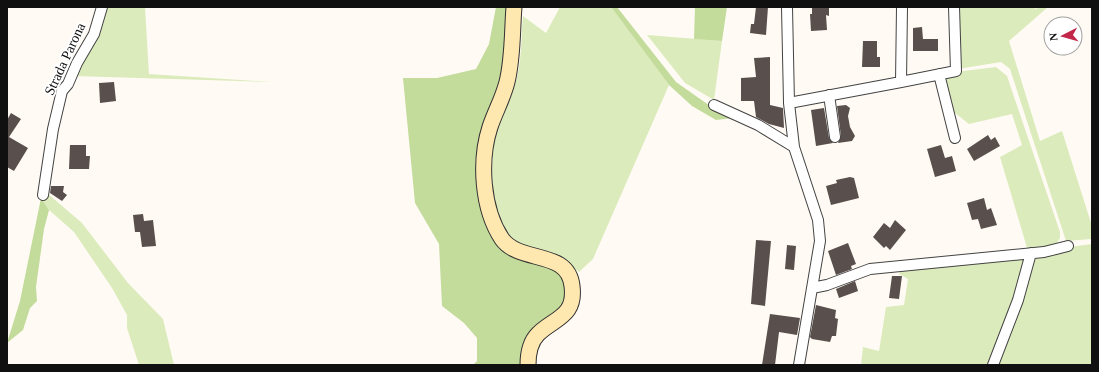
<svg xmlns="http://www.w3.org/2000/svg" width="1099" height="372" viewBox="0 0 1099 372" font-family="'Times New Roman',serif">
	<rect width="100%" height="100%" fill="#fffbf4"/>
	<path fill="#dcebbc" d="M102 7H145L149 74 272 82 72 76Z
		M560 7H611L669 85 593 259 579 272C572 267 565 259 557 256 541 248 531 257 512 241 489 221 489 154 497 127 502 110 513 95 517 77 522 57 521 36 523 16L546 33Z
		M958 7H1032L1036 9 1038 7H1048L1009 41 1040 141 1062 131 1092 226V239L1066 241 1010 69 1001 62 958 69Z
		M647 35 722 41 714 100 685 83Z
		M996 67 1007 76 1060 232V238L1054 247 1028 251 1000 157 1022 145 1012 114 969 124 950 109 939 74Z
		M47 193 82 223 128 283 163 319 174 365H139L127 328V315L112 288 74 232 49 210 41 198Z
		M1092 244V365H861L863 347 879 351 886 307 904 305 908 279 899 274 901 269Z"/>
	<path fill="#c3db9b" d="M496 7H510L507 60 481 173 500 241 551 266 565 279 568 297 525 365H473L477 361V338L464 323 442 306 439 244 415 203 403 78H437L476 69 489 44Z
		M611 7H617L676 82 713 108 734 118 716 120 692 106 669 85Z
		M695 7H727L722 41 694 39Z
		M41 198 49 210 44 229 36 287 37 301 30 308 23 330 7 343 20 301Z"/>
	<path fill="#594f4d" d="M756 7H768L766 35 750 33 751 24H754Z
		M812 7H829V16L826 15 827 30 811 31 810 14H812Z
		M922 27 923 39H938V51H913V28Z
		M863 41H877V57H880V67H862Z
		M770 57V105L783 108 784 128 769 124 756 117 754 101H741V78L756 77 754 58Z
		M114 82 116 101 100 103 99 83Z
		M846 105 850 108 848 116 850 127 855 136 852 141 838 143 841 136 837 106Z
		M824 108 829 138 833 143 816 146 811 110Z
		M11 113 21 119 9 137 28 148 14 171 7 167V120Z
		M988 135 991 140 995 137 1000 146 974 161 967 149Z
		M70 145H86V156H90L89 169H69Z
		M941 145 945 158 952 156 956 171 935 177 927 149Z
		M850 177 854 178 859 198 831 205 826 186 837 183 836 180Z
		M51 186H64L63 192 67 195 62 201 50 193Z
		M984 198 987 210 991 208 997 225 981 229 978 219 972 220 967 203Z
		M143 214 144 221 153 220 156 246 142 247 140 232H135L133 215Z
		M895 220 906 230 890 250 886 246 884 248 873 237 884 223 890 228Z
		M756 240 771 241 765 306 751 304Z
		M848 243 856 264 851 266 852 269 836 275 828 251Z
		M787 245 796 246 794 270 785 269Z
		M892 276H902L899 299 889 298Z
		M855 281 858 291 839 298 836 289Z
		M816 305 836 310 835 318 838 319 836 336H832L830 342 812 339 810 337Z
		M770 314 800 318 797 335 779 332 775 365H762Z"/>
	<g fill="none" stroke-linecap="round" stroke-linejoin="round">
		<defs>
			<path id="street" d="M787 7 789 103 794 147 818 220 820 241 799 365
				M939 74 955 138
				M901 82 956 71 954 7
				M829 95 835 137
				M789 103 901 82 902 7
				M714 105 758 125 794 147
				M43 195 53 129 62 91 68 84 77 63 94 34 102 7
				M812 288 827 285 870 269 1044 252 1068 246
				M993 365 1018 300 1031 253"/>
			<path id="secondary" d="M514 7C512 32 513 58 507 82 503 98 495 112 490 127 479 161 482 209 502 239 520 264 568 249 572 286 576 317 554 318 538 334 530 342 528 354 528 365"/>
		</defs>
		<use href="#street" stroke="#434343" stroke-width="12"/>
		<use href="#secondary" stroke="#323232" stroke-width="17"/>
		<use href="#street" stroke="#fff" stroke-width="10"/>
		<use href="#secondary" stroke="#ffe8af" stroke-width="15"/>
	</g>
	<g text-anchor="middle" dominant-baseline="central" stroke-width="4" stroke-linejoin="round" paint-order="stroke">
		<g font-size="14" fill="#101010" stroke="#fff">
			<text transform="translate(65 59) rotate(-65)">Strada Parona</text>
		</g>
	</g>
	<rect width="1099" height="372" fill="none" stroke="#101010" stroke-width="16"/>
	<g transform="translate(1063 36) rotate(264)"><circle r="19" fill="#ffffff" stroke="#9f9f9f"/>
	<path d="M0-3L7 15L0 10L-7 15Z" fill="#c22749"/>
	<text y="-6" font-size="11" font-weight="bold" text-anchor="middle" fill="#101010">N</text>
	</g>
</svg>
